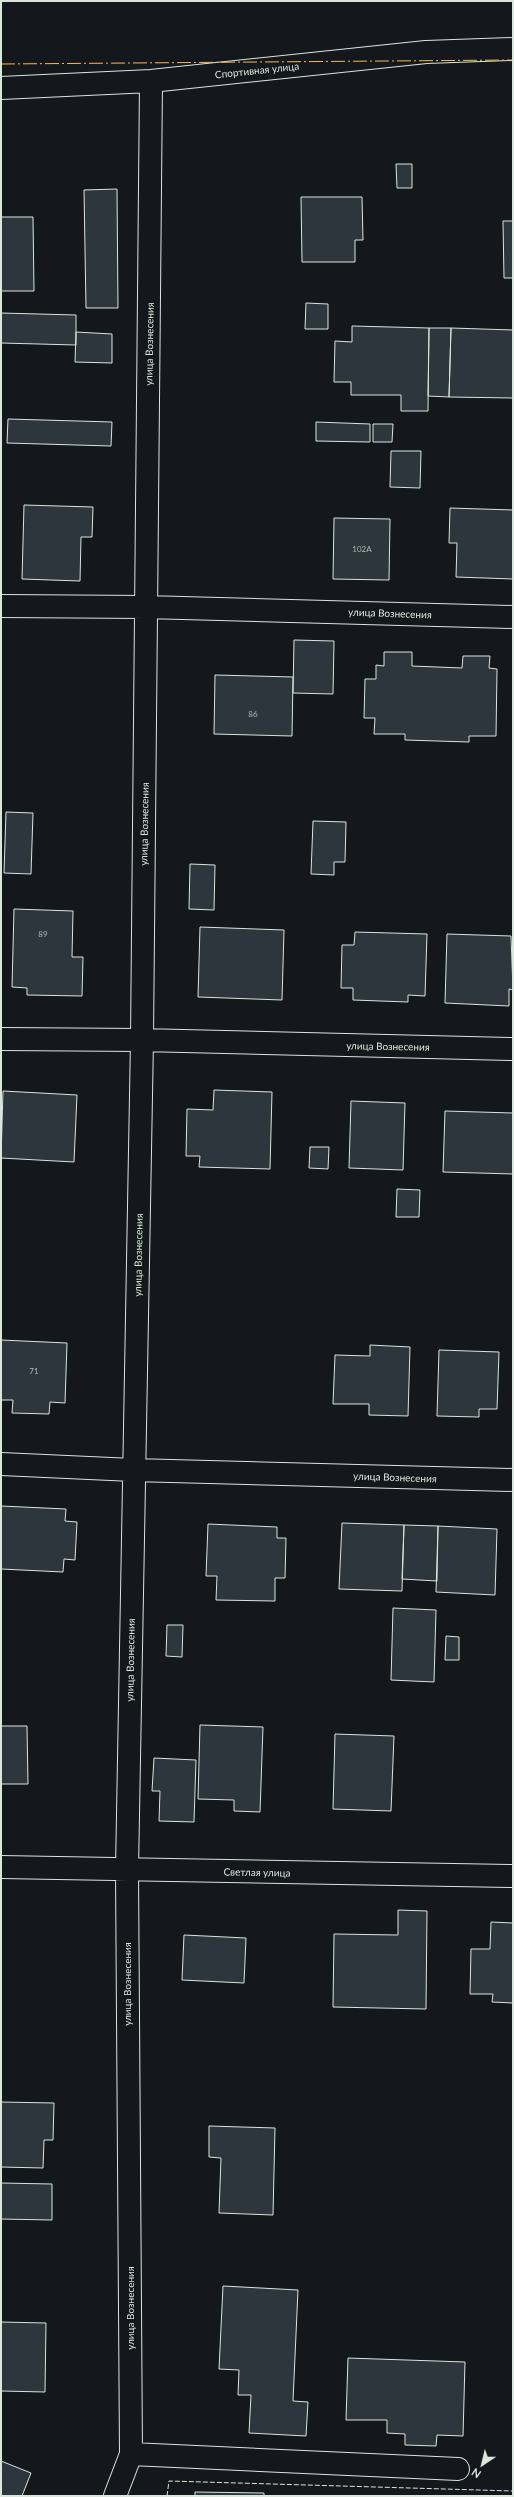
<svg xmlns="http://www.w3.org/2000/svg" width="514" height="2497" viewBox="0 0 514 2497" font-family="Lato,sans-serif">
	<rect width="100%" height="100%" fill="#14181c"/>
	<path fill="#2c363c" stroke="#d8e6dc" d="M396 164H412V188H397Z
		M117 189 118 308H86L84 190Z
		M301 197H362L363 240H355V262H302Z
		M1 217H33L34 291H1Z
		M503 221H513V278H504Z
		M306 303 328 304V329H305Z
		M1 313 76 315V345L1 343Z
		M352 326 429 328 428 411H401V395H351V382H334L335 341 352 342Z
		M429 328H451L449 397 428 396Z
		M451 328 513 330V398L449 397Z
		M76 332 112 334V363L75 362Z
		M8 419 112 422 111 446 7 443Z
		M316 422 370 424V442L316 441Z
		M373 424H393L392 442H373Z
		M391 451H421L420 488 390 487Z
		M24 505 93 507 92 537H81L80 581 22 579Z
		M450 508 513 510V579L456 577 457 543H449Z
		M334 518 390 519 389 580 333 579Z
		M294 640 334 641 333 694 293 693Z
		M384 652H412V666L462 668 463 656H490L489 668 497 669 496 736H469V742L405 740V734H374L375 718H364L365 679H376V665L384 666Z
		M215 675 293 677 292 736 214 734Z
		M6 812 33 813 31 874 4 873Z
		M313 821 346 822 345 862H334V875L311 874Z
		M190 864 215 865 214 910 189 909Z
		M14 909 73 911 72 957H83L82 996 27 995V988L12 987Z
		M200 927 284 930 282 1000 198 997Z
		M355 932 427 934 425 996 408 995V1002L353 1000V988H341L342 945H354Z
		M447 934 511 936 513 990 509 989V1006L445 1003Z
		M214 1090 272 1092 270 1169 199 1167 200 1156H186L187 1109 213 1110Z
		M3 1091 77 1095 74 1162 1 1158Z
		M351 1101 405 1103 403 1170 349 1168Z
		M445 1111 513 1113V1174L443 1172Z
		M310 1147H329L328 1169 309 1168Z
		M397 1189 420 1190 419 1217H396Z
		M1 1340 67 1343 65 1403 50 1402 49 1414 12 1413 13 1400H1Z
		M370 1345 410 1347 408 1416 369 1415V1404H333L335 1355 370 1356Z
		M439 1350 499 1352 497 1409H479V1417L437 1416Z
		M1 1506 66 1509 65 1521 77 1522 75 1560 64 1559 63 1572 1 1569Z
		M342 1523 404 1525 402 1591 339 1589Z
		M208 1524 277 1527V1538H286L285 1578H275V1601L216 1600 217 1576H206Z
		M404 1525 438 1526 437 1581 402 1579Z
		M438 1526 497 1529 495 1595 436 1592Z
		M393 1608 436 1610 434 1682 391 1680Z
		M167 1625H183L182 1657 166 1656Z
		M446 1636 459 1637V1660H445Z
		M200 1725 263 1727 260 1812 234 1811V1800L198 1799Z
		M1 1726H27L28 1784H1Z
		M335 1734 394 1736 391 1811 333 1809Z
		M154 1758 196 1760 194 1822 159 1821 160 1791H152Z
		M398 1910 427 1911 426 2009 333 2007 334 1934 398 1935Z
		M491 1922 513 1923V2003L492 2002 493 1994H470L471 1949H490Z
		M184 1935 246 1938 244 1983 182 1980Z
		M1 2102 54 2103 53 2140H44L43 2168 1 2167Z
		M209 2126 275 2128 273 2215 219 2213 221 2158 209 2157Z
		M1 2183 52 2184V2220L1 2219Z
		M223 2286 298 2290 293 2401 308 2402 306 2436 249 2433 251 2395H238L239 2370 219 2369Z
		M1 2322 46 2323 45 2392 1 2391Z
		M348 2358 465 2362 463 2436 437 2435 436 2446 405 2445V2434L387 2433V2420H346Z
		M1 2461 31 2473 22 2496H1Z
		M195 2492 264 2493V2496H195Z"/>
	<g fill="none" stroke-linecap="round" stroke-linejoin="round">
		<defs>
			<path id="minor" d="M1 88 151 81 426 52 513 49
				M1 606 146 607 513 617
				M1 1039 142 1040 513 1049
				M1 1464 133 1470 513 1480
				M1 1867 513 1876
				M131 2454 458 2469
				M115 2496 131 2454 127 1870 142 1040 151 81"/>
		</defs>
		<use href="#minor" stroke="#d8e6dc" stroke-width="24"/>
		<use href="#minor" stroke="#14181c" stroke-width="22"/>
		<path stroke="#d8e6dc" stroke-width="1" stroke-dasharray="5 2" stroke-linecap="butt" d="M167 2496 169 2481 513 2491"/>
		<path stroke="#ffb74d" stroke-width="1" stroke-dasharray="14 3 2 3" stroke-linecap="butt" d="M1 64 513 60"/>
	</g>
	<g text-anchor="middle" dominant-baseline="central" stroke-width="3" stroke-linejoin="round" paint-order="stroke">
		<g font-size="8" fill="#adbab4">
			<text x="362" y="549">102А</text>
			<text x="253" y="714">86</text>
			<text x="43" y="934">89</text>
			<text x="34" y="1371">71</text>
		</g>
		<g font-size="10" fill="#d8e6dc" stroke="#14181c">
			<text transform="translate(257 70) rotate(-6)">Спортивная улица</text>
			<text transform="translate(149 344) rotate(-89)">улица Вознесения</text>
			<text transform="translate(390 613) rotate(2)">улица Вознесения</text>
			<text transform="translate(144 824) rotate(-89)">улица Вознесения</text>
			<text transform="translate(388 1046) rotate(1)">улица Вознесения</text>
			<text transform="translate(138 1255) rotate(-89)">улица Вознесения</text>
			<text transform="translate(395 1477) rotate(2)">улица Вознесения</text>
			<text transform="translate(130 1660) rotate(-89)">улица Вознесения</text>
			<text transform="translate(257 1872) rotate(1)">Светлая улица</text>
			<text transform="translate(127 1984) rotate(-90)">улица Вознесения</text>
			<text transform="translate(130 2308) rotate(-90)">улица Вознесения</text>
		</g>
	</g>
	<rect width="514" height="2497" fill="none" stroke="#d8e6dc" stroke-width="4"/>
	<g transform="translate(482 2465) rotate(215)" stroke="#14181c" stroke-width="3" paint-order="stroke">
	<path d="M0-3L7 15L0 10L-7 15Z" fill="#d8e6dc"/>
	<text y="-6" font-size="11" font-weight="bold" text-anchor="middle" fill="#d8e6dc">N</text>
	</g>
</svg>
